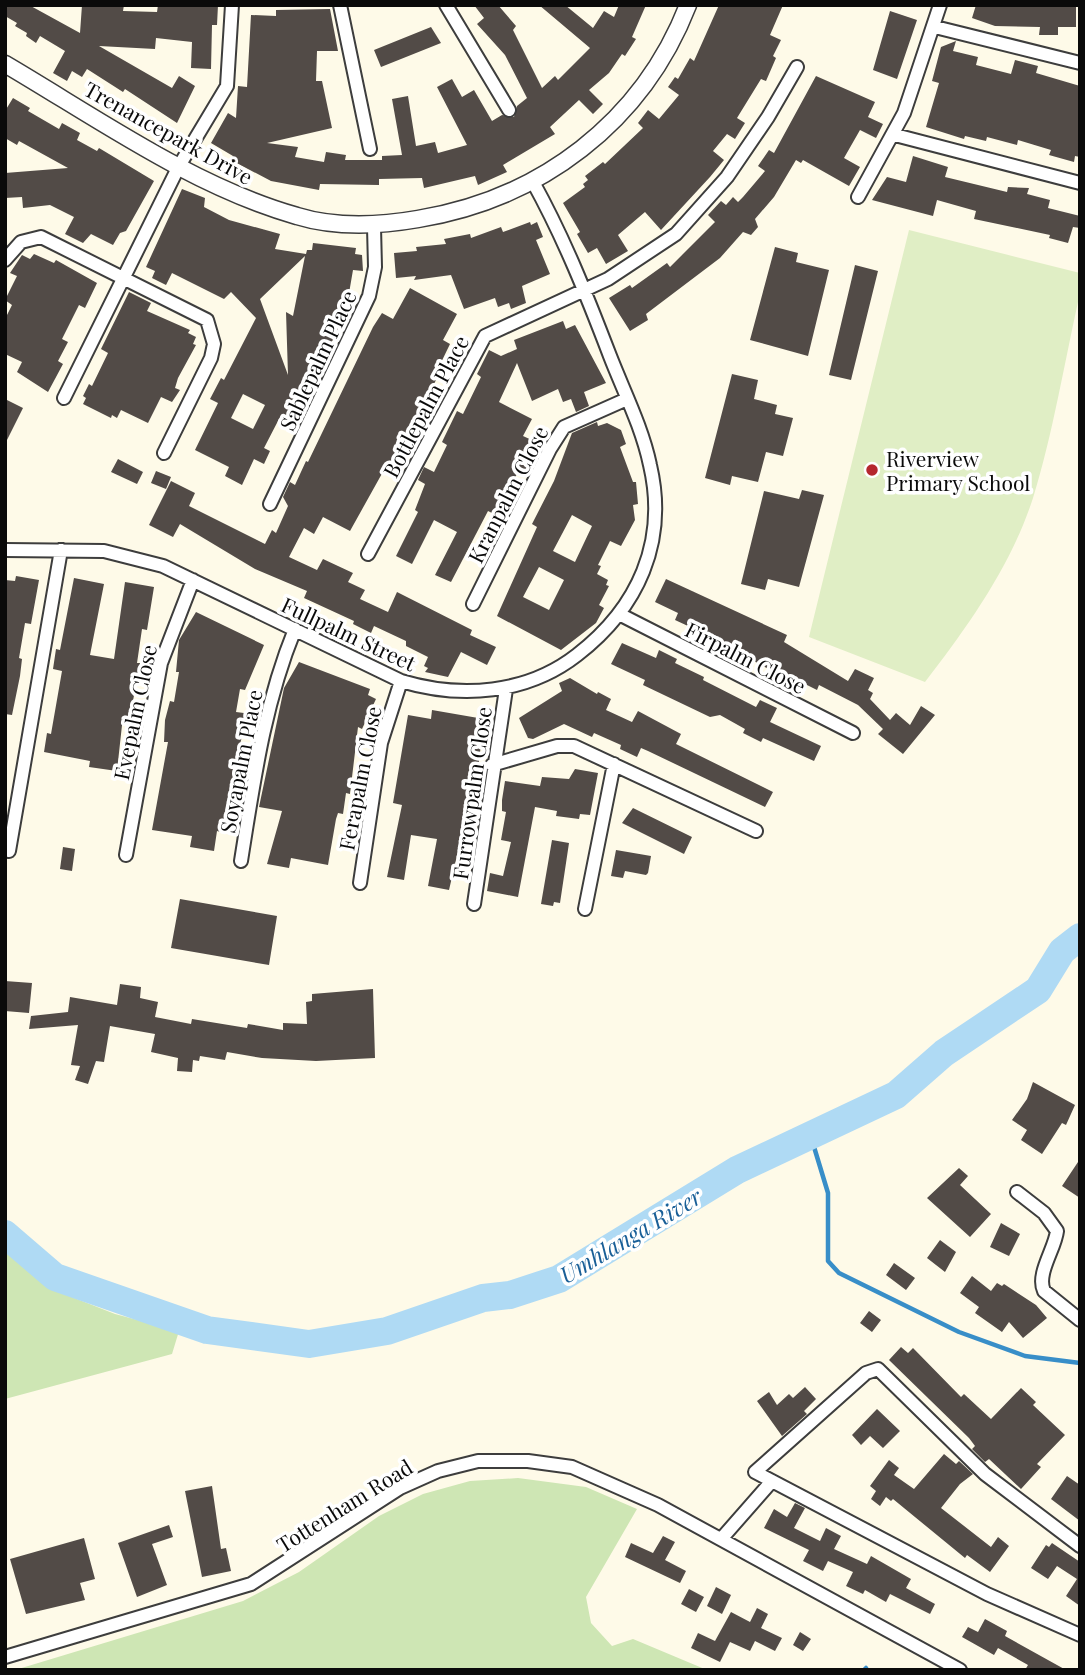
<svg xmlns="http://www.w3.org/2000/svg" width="1085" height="1675" viewBox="0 0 1085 1675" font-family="'Playfair Display',serif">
	<rect width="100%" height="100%" fill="#fefae8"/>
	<path fill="#cee6b4" d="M5 1249 54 1290 115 1314 179 1331 172 1354 5 1399Z
		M518 1478 586 1487 637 1509 586 1597 591 1623 612 1646 633 1639 707 1670H15L243 1601 299 1572 379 1516 423 1494 470 1481Z"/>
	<path fill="#e0eec5" d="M909 230 1080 273V293C1065 359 1053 434 1033 498 1011 566 968 626 925 682L809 637Z"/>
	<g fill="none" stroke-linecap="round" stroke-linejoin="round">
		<path stroke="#388ec8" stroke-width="4.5" d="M811 1137 828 1193V1261L839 1273 959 1332 1025 1356 1080 1363
			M864 1670 866 1668"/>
		<path stroke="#afdaf4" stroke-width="28" d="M5 1234 55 1277 207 1330 309 1344 387 1331 483 1298 510 1295 559 1279 737 1170 896 1095 944 1053 1038 990 1062 951 1080 937"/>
	</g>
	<path fill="#524b47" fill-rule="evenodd" d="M5 5H29L80 33 82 5H124L123 11 157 12 158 5H218L217 25H212L211 69 191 68 192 42 156 38 155 49 99 46 172 88 179 76 195 86 177 123 125 89 123 92 87 69 82 77 72 71 67 81 53 73 65 51 40 36 36 43 26 36 27 33 15 26 17 23 5 16Z
		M474 5H498L516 26 513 30 542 88 555 76 558 80 590 48 539 5H565L593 28 604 11 614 17 619 5H646L632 37 636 39 625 56 622 54 609 73 589 90 603 104 593 114 579 100 550 127 555 134 503 165 507 172 478 185 475 176 424 188 422 178 379 179V185L320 184 319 190 271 181 231 160 233 156 211 143 228 113 236 118 238 86 247 87 251 15 276 16V10L330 9 338 51H317L316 81H322L332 128 267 143 298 147 295 157 324 162 326 152 346 155 345 160H382V156L402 155 392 99 408 96 416 146 435 142 438 153 467 145 437 87 452 79 462 97 474 90 492 121 502 115 514 117 517 106 527 98 505 55 477 24 484 18Z
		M719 5H783L770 35 781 40 773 56 776 58 766 81 761 79 737 118 745 123 735 139 727 134 713 151 724 160 710 177 661 230 645 212 618 235 628 251 606 264 597 248 588 253 577 234 580 232 563 203 585 187 583 184 588 180 585 176 603 162 605 164 643 128 638 123 648 110 659 119 679 95 668 87 675 77 678 79 690 58 694 61Z
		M976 5H1076V27H1058V35H1039L1040 27 995 26 972 18Z
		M890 11 917 20 897 79 873 70Z
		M431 27 441 43 381 67 374 50Z
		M956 41 953 51 978 57 976 65 1011 74 1015 60 1038 66 1036 73 1080 86V157L1075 156 1074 162 1049 155 1051 150 1018 140 1017 145 987 137 986 141 965 136 964 139 926 127 939 83 932 81 941 47Z
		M816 76 875 102 868 117 883 124 876 138 860 130 844 158 860 167 849 186 803 160 801 163 796 160 774 197 755 219 758 227 751 235 743 232 720 258 646 314 648 320 630 331 609 298 630 285 632 288 667 263 670 267 715 222 708 215 721 201 726 205 733 197 738 202 743 197 765 171 758 166 769 150 774 153Z
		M13 98 30 108 28 111 59 129 62 123 80 133 77 140 97 151 99 148 154 181 126 231 120 233 113 245 91 234 83 243 65 234 74 217 50 205 23 208 22 197 5 198V173L68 168 19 141 17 145 5 138V111Z
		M913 156 948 167 945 177 1007 192 1008 187 1029 188 1027 194 1050 200 1048 208 1080 216V228L1073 227 1068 243 1049 238 1050 235 974 219 976 211 937 200 933 216 872 200 887 177 906 182Z
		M182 189 205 198 204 207 229 220 280 234 275 249 306 254 307 250H312L313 243 356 248 355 254 362 255 363 271 353 270 348 299 354 303 310 380 316 383 305 404 300 402 290 424 279 419 264 448 270 451 264 464 254 459 242 485 225 476 229 467 195 450 218 403 210 399 221 378 224 380 256 318 231 292 224 299 172 273 166 285 152 278 155 271 146 267ZM305 256 293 316 286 312 288 375 260 299ZM243 394 265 405 253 429 231 418Z
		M530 222 531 225 537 222 543 237 536 240 550 274 522 286 526 303 511 309 509 303 498 307 495 298 464 309 451 275 414 280 416 276 396 278 394 253 417 251 416 247 446 244 444 239 470 234 471 238 501 227 503 232Z
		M775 247 798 253 796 262 829 270 808 356 750 340Z
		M34 254 54 263 56 260 97 283 85 308 79 305 62 339 68 342 58 361 63 364 48 392 17 372 22 362 5 354V319L12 305 5 300 17 276 10 273 22 255 30 259Z
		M855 265 878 271 851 380 829 375Z
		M410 288 457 314 443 340 450 344 435 375 438 376 394 464 389 461 350 531 323 517 314 534 304 528 289 557 317 570 323 559 353 573 348 582 365 590 360 599 388 612 397 592 472 630 470 635 496 647 487 665 461 652 448 677 425 672 428 668 424 666 428 657 406 646V641L374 626 371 633 353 624 354 621 304 598 307 591 255 569 180 524 173 537 149 525 171 481 195 493 189 506 265 544 272 530 276 533 288 506 283 497 290 482 295 485 306 461 308 462 373 327 382 313 393 319Z
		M129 292 151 303 147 311 190 330 188 333 196 337 193 344 196 345 178 378 175 388 180 390 172 402 161 397 148 423 121 410 117 418 112 415 111 418 83 404 86 398 83 396 89 384 92 386 108 353 101 349Z
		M563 321 566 329 575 325 606 383 584 392 589 406 576 412 571 399 563 402 558 389 532 401 517 363 499 402 532 419 523 436 536 442 532 450 535 451 524 473 519 470 496 515 488 511 451 582 435 575 457 532 434 520 412 564 396 556 418 512 415 510 425 484 418 480 424 467 434 472 447 445 442 442 457 411 463 414 481 377 477 374 489 350 501 356 517 349 514 340Z
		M732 374 758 380 754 399 777 405 775 414 793 418 783 456 766 452 758 482 732 476 730 485 705 478Z
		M5 399 23 408 5 444Z
		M597 422 598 426 607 423 621 430 626 444 620 447 633 482H636L638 504 633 505 635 520 621 546 610 541 598 565 601 566 597 574 608 580 606 585 609 586 599 605 604 608 596 623 561 650 497 616 537 527 532 524 554 481 572 433ZM572 515 592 526 575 562 553 551ZM539 567 564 580 549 610 523 597Z
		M118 459 143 472 137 484 111 472Z
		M156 471 171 477 166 489 151 483Z
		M802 490 824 495 799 587 768 579 765 590 741 584 764 491 799 499Z
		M16 576 39 580 31 624 25 623 19 658 22 659 20 676 12 715 5 714V580L15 581Z
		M74 578 104 584 90 655 114 659 125 582 154 587 147 630 142 629 137 663H140L130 717 123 716 117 771 89 767 90 761 44 752 47 733 51 734 62 671 53 669 56 649 60 650Z
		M666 579 787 635 784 642 848 681 855 669 874 678 868 690 873 693 870 699 890 720 896 713 910 725 921 706 935 715 903 754 878 734 883 729 858 705 819 685 817 690 793 678 791 681 718 642 717 645 699 636 701 632 675 620 678 613 655 602Z
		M196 612 264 645 245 690 240 689 236 712 244 713 245 725 233 771H237L230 810 224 833 217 831 214 851 190 847 192 836 152 830 168 742H164L165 720 170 701 174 702 179 672H176L179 640Z
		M622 643 656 658 659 650 677 659 675 663 704 677 703 680 756 707 760 700 777 708 770 722 821 746 814 761 763 738 761 742 743 733 745 729 720 715 710 717 643 685 645 680 611 664Z
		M299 662 370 689 368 695 376 699 362 729 358 727 350 794 346 793 343 814 338 813 336 819 328 865 291 858 289 868 267 864 282 811 259 807 284 688Z
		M570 678 597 694 598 692 611 699 606 710 632 722 638 711 681 734 676 744 773 792 765 807 648 751 641 748 637 757 620 749 621 745 594 733 592 737 564 724 533 739 528 738 519 718 562 691 559 683Z
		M432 710 484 719 479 761 449 890 428 886 437 839 411 835 404 880 387 877 402 805 393 803 408 715 431 719Z
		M575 769 598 773 590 815 580 814 579 819 556 816 557 811 535 807 518 897 487 891 490 873 503 876 511 842 501 840 506 812 502 811V800L505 781 540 786 542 777 569 779Z
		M633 808 692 837 684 854 622 823Z
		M552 840 569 843 560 903 554 902 553 906 541 904Z
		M63 847 75 849 72 871 60 869Z
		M616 850 651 856 648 873 646 875 625 871 623 878 611 876Z
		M180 899 277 916 269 965 171 948Z
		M5 981 32 983 29 1013 5 1011Z
		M120 984 141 987 140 998 158 1002 155 1017 191 1024 192 1019 247 1028 248 1024 283 1030V1023L307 1024 306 1002 312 1001V994L373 989 375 1058 316 1061 262 1058 227 1052 225 1060 200 1056 199 1061 193 1060 192 1072 177 1071 178 1058 151 1052 155 1034 110 1026 104 1062 96 1061 88 1084 75 1080 80 1066 71 1065 78 1025 29 1029 31 1016 68 1012 70 997 117 1005Z
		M1033 1082 1075 1105 1066 1125 1062 1123 1042 1154 1021 1140 1027 1130 1012 1120 1027 1099Z
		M1080 1159V1198L1062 1186Z
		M959 1168 968 1176 960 1185 991 1214 970 1237 927 1198Z
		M1001 1223 1020 1234 1009 1256 990 1247Z
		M940 1240 956 1252 945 1272 927 1258Z
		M894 1263 915 1278 906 1290 886 1275Z
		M972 1276 991 1291 997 1283 1002 1286 1004 1284 1036 1305 1047 1318 1023 1338 1009 1322 1002 1332 975 1313 979 1307 960 1293Z
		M869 1311 881 1320 872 1332 860 1323Z
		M901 1347 908 1353 913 1348 961 1397 964 1394 991 1419 1021 1388 1036 1402 1033 1405 1065 1435 1037 1464 1041 1467 1021 1489 989 1459 985 1462 972 1449 975 1446 969 1438 889 1360Z
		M805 1387 816 1399 804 1411 807 1414 782 1436 757 1401 769 1392 777 1405 789 1394 793 1398Z
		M877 1409 900 1431 883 1448 870 1436 861 1445 852 1435Z
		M944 1454 956 1464 959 1461 973 1474 960 1484 941 1508 991 1547 998 1537 1009 1546 990 1572 967 1555 965 1558 893 1499 891 1501 886 1497 880 1506 871 1499 876 1491 870 1486 889 1460 899 1468 894 1475 914 1489Z
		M1067 1476 1080 1485V1521L1051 1499Z
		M212 1486 221 1549 226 1548 231 1571 202 1577 185 1491Z
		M795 1503 805 1508 794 1528 820 1541 826 1528 841 1536 834 1549 867 1564 871 1556 911 1579 906 1588 935 1604 930 1614 890 1594 886 1602 865 1590 863 1594 846 1586 853 1572 828 1561 823 1571 803 1561 809 1550 764 1528 774 1509 787 1517Z
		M169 1525 173 1537 152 1544 167 1585 137 1597 118 1543Z
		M663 1536 675 1542 665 1560 686 1571 680 1583 625 1557 631 1543 653 1553Z
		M84 1538 95 1579 80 1583 85 1600 26 1614 10 1559Z
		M1052 1543 1080 1562V1606L1066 1596 1077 1579 1057 1566 1048 1579 1031 1568 1046 1545 1049 1547Z
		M716 1587 731 1595 722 1614 707 1606Z
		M689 1589 704 1597 696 1612 681 1604Z
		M757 1608 768 1614 761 1628 782 1638 775 1651 755 1641 750 1651 730 1642 720 1662 691 1648 698 1633 715 1641 731 1612 750 1622Z
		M985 1619 1007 1631 1005 1636 1066 1670H1025L1028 1665 998 1648 994 1655 962 1637 968 1627 978 1632Z
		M800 1632 811 1639 803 1651 793 1645Z"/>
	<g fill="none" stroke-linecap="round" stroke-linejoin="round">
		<defs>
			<path id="minor" d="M340 5 370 149
				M446 5 509 110
				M935 27 1080 63
				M895 135 1080 183
				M858 197 904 113 940 5
				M5 260 21 242 41 237 207 320 214 344 211 358 164 453
				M64 398 179 166 227 86 232 5
				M270 504 369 296 375 267 374 227
				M5 550 104 551 163 566 401 681C461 699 527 694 577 655 638 608 668 542 650 465 642 427 624 392 610 356 587 296 564 238 533 182
				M368 554 485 336 608 279 676 234 727 177 768 117 797 67
				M473 604 550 449 564 427 627 399
				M621 615 853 733
				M492 765 557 746H574L756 831
				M9 851 61 550
				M126 855 161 663 193 580
				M241 861C254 780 264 705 295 629
				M360 883 381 743 401 681
				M474 904 506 689
				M585 909 614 764
				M1017 1192 1044 1213 1057 1231C1055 1249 1036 1274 1044 1291L1080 1320
				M722 1538 772 1481
				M1080 1546 985 1474 878 1369 866 1373 755 1472 987 1594 1080 1635
				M5 1657 251 1584 400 1488 438 1471 478 1461H528L572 1467 658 1505 960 1670"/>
			<path id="tertiary" d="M5 64C97 118 194 187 297 216 336 228 378 226 418 219 540 199 642 123 688 5"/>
		</defs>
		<use href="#minor" stroke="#3d3d3d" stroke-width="16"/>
		<use href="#tertiary" stroke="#3d3d3d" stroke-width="19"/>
		<use href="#minor" stroke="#fff" stroke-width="12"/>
		<use href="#tertiary" stroke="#fff" stroke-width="16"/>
	</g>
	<circle fill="#b5272e" stroke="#fff" stroke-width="2.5" cx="872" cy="470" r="7"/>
	<g text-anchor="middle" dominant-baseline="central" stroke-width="7" stroke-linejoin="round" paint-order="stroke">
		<g font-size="21" fill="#0a0a0a" stroke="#fff">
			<text transform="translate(169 132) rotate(29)">Trenancepark Drive</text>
			<text transform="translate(317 360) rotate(-65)">Sablepalm Place</text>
			<text transform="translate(425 406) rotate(-62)">Bottlepalm Place</text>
			<text transform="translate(507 494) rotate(-63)">Kranpalm Close</text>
			<text transform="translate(349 633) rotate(25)">Fullpalm Street</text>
			<text transform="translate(746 657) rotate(27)">Firpalm Close</text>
			<text transform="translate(134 712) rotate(-78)">Evepalm Close</text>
			<text transform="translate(240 761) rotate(-79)">Soyapalm Place</text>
			<text transform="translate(359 778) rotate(-79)">Ferapalm Close</text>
			<text transform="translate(471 793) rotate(-82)">Furrowpalm Close</text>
			<text transform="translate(344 1505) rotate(-32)">Tottenham Road</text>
		</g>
		<g font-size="21" fill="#0a0a0a" stroke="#fff" text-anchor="start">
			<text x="886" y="458">Riverview<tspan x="886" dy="24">Primary School</tspan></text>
		</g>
		<g font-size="23" font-style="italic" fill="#195f97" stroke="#fff">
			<text transform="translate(630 1235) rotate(-31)">Umhlanga River</text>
		</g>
	</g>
	<rect width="1085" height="1675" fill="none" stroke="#0a0a0a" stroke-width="14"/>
</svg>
